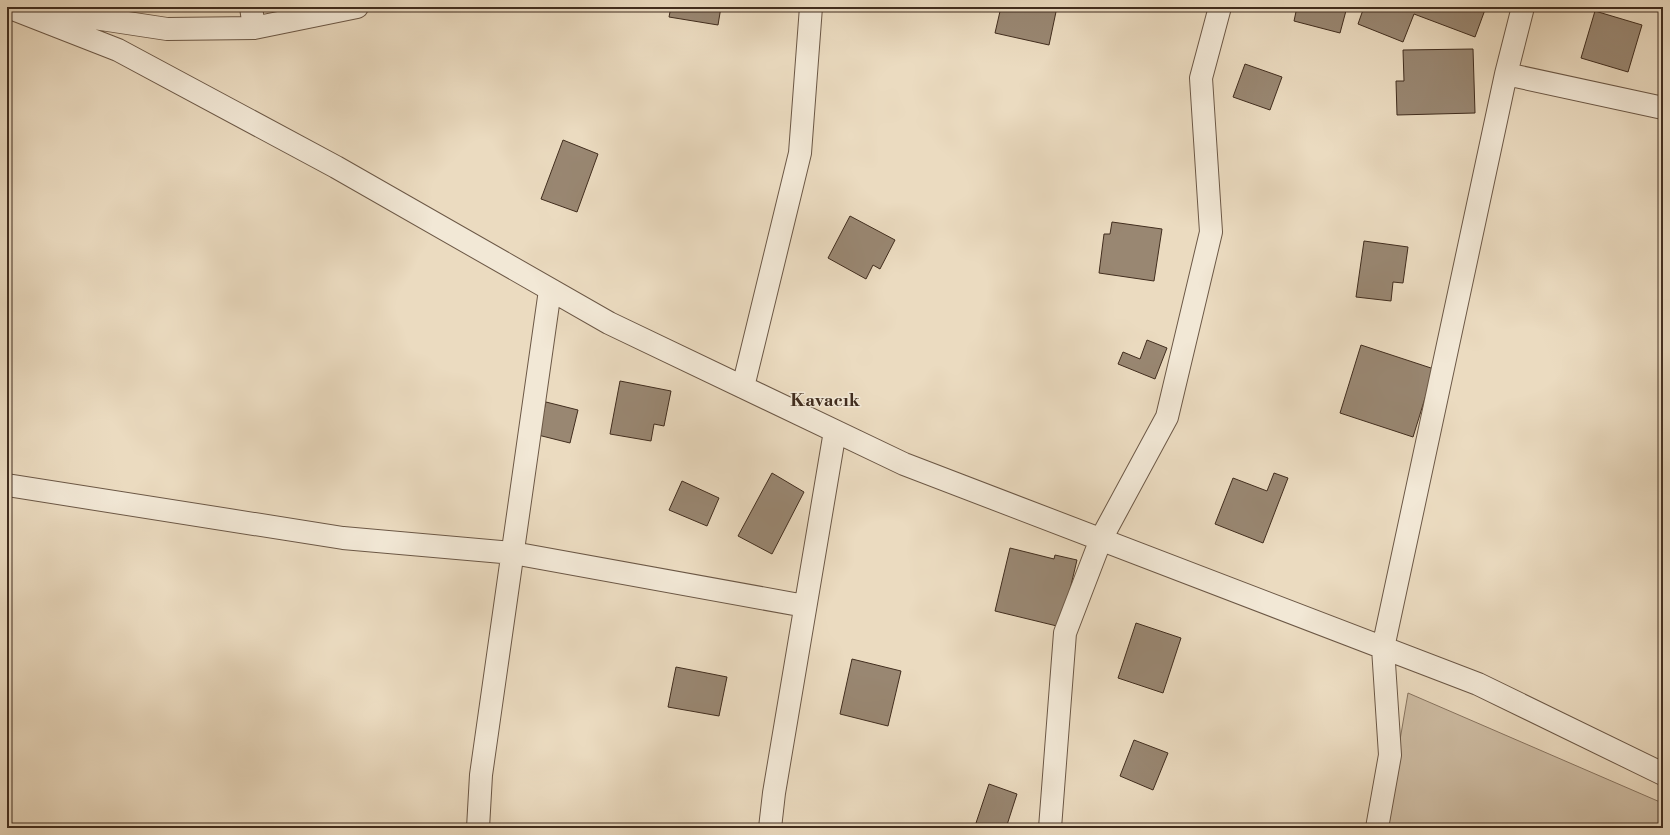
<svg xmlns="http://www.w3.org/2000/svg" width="1670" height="835" viewBox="0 0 1670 835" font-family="'Libre Bodoni',serif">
	<rect width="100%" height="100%" fill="#ebdbc0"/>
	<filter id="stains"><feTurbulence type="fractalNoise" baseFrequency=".005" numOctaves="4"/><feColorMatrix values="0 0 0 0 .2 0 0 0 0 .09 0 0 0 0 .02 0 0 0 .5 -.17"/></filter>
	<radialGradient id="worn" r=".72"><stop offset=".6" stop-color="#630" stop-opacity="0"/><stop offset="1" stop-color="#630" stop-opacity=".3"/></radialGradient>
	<path fill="#cebda4" stroke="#887561" d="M1408 693 1660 802 1658 828H1385Z"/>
	<path fill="#998772" stroke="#412d1e" d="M671 7H721L718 25 669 17Z
		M1001 7H1057L1049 45 995 33Z
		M1297 7H1347L1340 33 1294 21Z
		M1364 7H1486L1475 37 1414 14 1403 42 1358 24Z
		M1595 11 1642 25 1628 72 1581 58Z
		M1473 49 1475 113 1397 115 1396 81H1404L1403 50Z
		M1245 64 1282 77 1270 110 1233 97Z
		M563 140 598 154 577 212 541 199Z
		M850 216 895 240 880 269 873 265 866 279 828 258Z
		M1112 222 1162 229 1154 281 1099 273 1104 234H1110Z
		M1364 241 1408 247 1403 283 1393 282 1391 301 1356 297Z
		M1147 340 1167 348 1155 379 1118 364 1123 352 1140 359Z
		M1361 345 1434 369 1413 437 1340 413Z
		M620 381 671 391 664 426 654 424 651 441 610 434Z
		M546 402 578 410 570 443 538 435Z
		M772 473 804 492 772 554 738 536Z
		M1274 473 1288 478 1263 543 1215 524 1233 478 1267 491Z
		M682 481 719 498 707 526 669 510Z
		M1010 548 1054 559 1055 555 1077 560 1061 627 995 611Z
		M1136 623 1181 638 1163 693 1118 678Z
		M852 659 901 671 888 726 840 714Z
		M676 667 727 677 719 716 668 707Z
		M1134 740 1168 753 1153 790 1120 776Z
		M989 784 1017 794 1006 828H993L976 823Z"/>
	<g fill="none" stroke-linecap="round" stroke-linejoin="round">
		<defs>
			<path id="minor" d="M8 7 118 50 336 167 609 323 904 464 1478 684 1663 774
				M251 7 254 28
				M42 10 167 29 254 28 357 7
				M1506 74 1663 108
				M743 387 800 153 811 7
				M7 485 343 538 513 553 805 606
				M478 828 481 775 550 290
				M770 828 774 793 835 431
				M1050 828 1065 633 1101 539 1167 417 1211 232 1201 78 1220 7
				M1377 828 1390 755 1383 648 1506 74 1523 7"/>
		</defs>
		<use href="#minor" stroke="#6c5846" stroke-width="24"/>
		<use href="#minor" stroke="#f2e8d6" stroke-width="22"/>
	</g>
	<g text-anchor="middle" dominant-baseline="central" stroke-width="3" stroke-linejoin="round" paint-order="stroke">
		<g font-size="18" font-weight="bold" fill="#412d1e" stroke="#f2e8d6">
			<text x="825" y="400">Kavacık</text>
		</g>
	</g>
	<rect width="1670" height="835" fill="none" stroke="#ebdbc0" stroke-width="24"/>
	<rect x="8" y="8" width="1654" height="819" fill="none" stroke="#412d1e" stroke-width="2"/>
	<rect x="12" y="12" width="1646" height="811" fill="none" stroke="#412d1e"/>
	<rect width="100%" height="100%" filter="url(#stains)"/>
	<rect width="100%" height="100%" fill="url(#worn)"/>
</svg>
